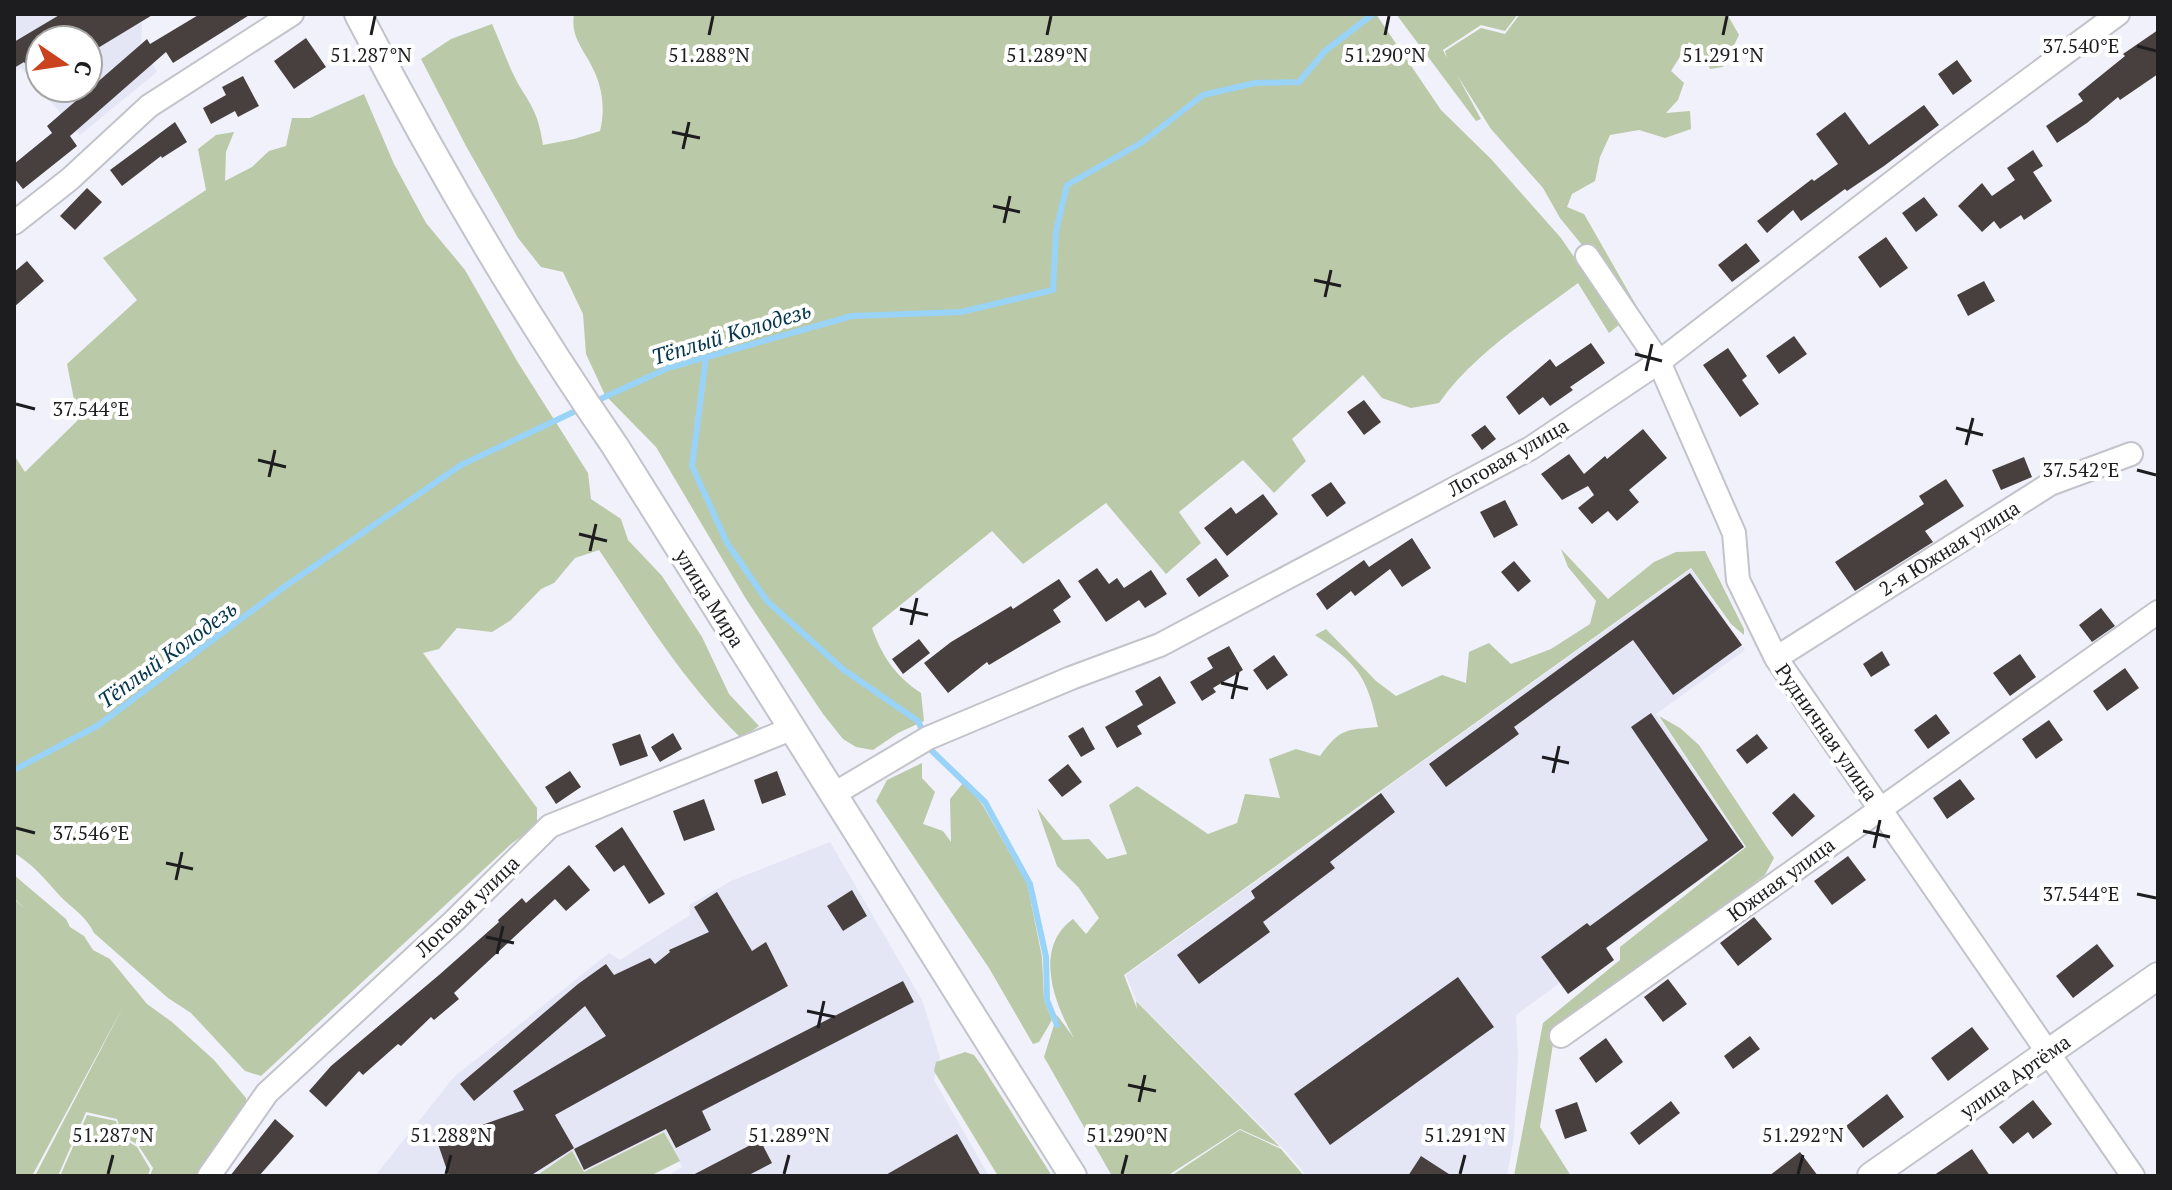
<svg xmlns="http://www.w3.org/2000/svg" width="2172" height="1190" viewBox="0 0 2172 1190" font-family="'PT Serif',serif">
	<rect width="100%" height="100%" fill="#f0f1fa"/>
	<path fill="#e4e6f6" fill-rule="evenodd" d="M14 14H136L142 24 141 44 157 72 80 135 21 68 14 72ZM40 40H88V88H40Z
		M1691 569 1745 650 1656 714 1745 847 1516 1015 1518 1054 1514 1137 1507 1176H1307L1283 1148 1136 1000 1126 975Z
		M830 842 922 1000 940 1057 934 1080 989 1176H667L682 1167 664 1131 584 1172 572 1151 534 1176H375L454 1077 609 953 620 960 690 915 689 905 731 881Z"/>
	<path fill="#bac9a7" d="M574 14H1376L1441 110 1491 159 1561 238 1620 324 1609 333 1578 283C1530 319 1474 353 1439 403L1411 408 1382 398 1363 375 1292 439 1306 461 1274 493 1243 460 1179 512 1201 543 1166 574 1106 503 1023 564 992 531 872 628C882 656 895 676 921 693L924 721 898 733 873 750 856 747 843 739 823 714 746 599 656 447 605 395 586 354 583 314 563 272 541 267 518 238 466 146 421 59 451 39 492 24C501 44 509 68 520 87 534 109 539 118 543 145L574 139 600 131C605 112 603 91 595 73 586 51 570 39 574 14Z
		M1396 14H1518L1505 31 1481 25 1443 50 1447 58 1445 51 1481 28 1505 34 1520 14H1727L1739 35 1723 67 1710 69 1702 50 1689 42 1671 71 1684 83 1678 100 1666 113 1690 111 1691 129 1665 138 1639 130 1610 135 1600 157 1595 181 1572 194 1567 207 1584 214 1648 326 1560 218 1543 188 1491 129 1457 75 1481 119 1476 121Z
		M364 94 394 164 426 223 465 270 517 361 588 473 591 499 621 519 628 540 662 576 702 637 729 694 759 726 741 738C684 683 643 615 599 550L575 558 554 583 541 589 511 620 492 632 457 628 439 649 423 653 537 808V825L511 844 261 1076 245 1071 191 1013 168 998 94 933C86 916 73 909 60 896 43 877 36 867 14 853V455L25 472 78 420 67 364 137 300 103 258 206 190 198 149 216 135 234 132 226 152 225 181 252 167 269 151 286 146 292 118H310Z
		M1561 549 1608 599 1654 562 1676 552 1705 551 1744 629V635L1731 624 1691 568 1124 975 1137 1009 1136 1001 1280 1147 1240 1129 1167 1176H1112L1044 1057 1057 1015 1074 1038C1054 1003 1033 948 1073 919L1086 934 1099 918 1079 888 1057 866 1037 808 1063 840 1089 839 1107 859 1127 854 1109 805 1137 786 1208 834 1237 823 1245 794 1280 798 1269 759 1296 749 1320 756C1341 728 1345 730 1378 727 1367 676 1358 664 1315 635L1326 629 1376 681 1396 696 1442 675 1466 683 1469 652 1489 643 1511 664 1551 649 1590 624 1596 601 1568 567Z
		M1659 716 1680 728 1699 745 1774 858 1765 875 1555 1031 1540 1127 1571 1176H1514L1543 1023 1620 960V947L1746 847Z
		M922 763V778L935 792 923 824 943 831 951 842 950 799 963 783 982 804 1027 883 1042 957 1044 1000 1052 1020 1039 1042 1033 1044 989 968 876 801 887 780Z
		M14 875 66 919 70 927 84 936 93 950 110 959 147 1004 172 1022 214 1060 246 1098V1111L199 1176H150L153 1168 138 1145 122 1135 117 1119 86 1112 58 1176H35L124 1005 32 1176H14V899L26 910 14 898Z
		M965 1052 974 1055 982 1066 1052 1176H998L934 1071 936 1062Z
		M87 1115 116 1121 121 1137 137 1147 150 1169 148 1176H60Z
		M1240 1130 1281 1149 1304 1176H1171Z
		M664 1132 680 1161 650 1176H536L572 1151 584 1172Z"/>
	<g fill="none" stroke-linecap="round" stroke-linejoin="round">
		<path stroke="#9ad3f8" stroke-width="6" d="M706 357 692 466 727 543 767 601 844 670 918 721 924 734
			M594 402 668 368 852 316 961 312 1053 290 1056 231 1067 185 1141 143 1203 95 1255 83 1299 82 1325 51 1373 14
			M928 744 932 751 985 802 1030 884 1046 957 1047 1000 1057 1025
			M14 770 97 726 284 587 461 465 580 409"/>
	</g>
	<path fill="#48403f" d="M61 14H154L88 54V40H40V88L24 62 14 68V42Z
		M200 14H251L173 63 166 52 70 136 77 146 23 189 14 178V164L52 133 47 126 147 39 150 44Z
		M2158 30V74L2120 100 2118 97 2087 123 2057 143 2046 126 2083 101 2078 94 2125 56 2123 54Z
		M306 38 326 67 294 89 274 61Z
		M1957 60 1972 81 1953 95 1938 74Z
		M243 76 259 106 238 117 235 111 211 124 203 108 226 95 222 87Z
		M1924 105 1939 125 1884 166 1847 191 1845 189 1801 221 1793 210 1767 233 1757 221 1812 179 1814 181 1838 164 1816 134 1845 112 1869 145Z
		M175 122 187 142 162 158 161 156 122 186 110 170Z
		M2033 150 2043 166 2033 172 2052 201 2024 220 2021 215 2000 229 1994 221 1982 232 1958 206 1982 183 1992 196 2015 180 2007 168Z
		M87 188 102 202 75 230 60 216Z
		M1924 197 1938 215 1916 232 1902 213Z
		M1886 237 1908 268 1880 288 1858 257Z
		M1746 243 1760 261 1732 282 1718 265Z
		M27 261 44 281 14 307V272Z
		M1984 281 1995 301 1968 316 1957 295Z
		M1794 336 1807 354 1779 374 1766 356Z
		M1591 343 1605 363 1570 387 1573 390 1550 406 1543 397 1519 415 1506 397 1550 359 1556 367Z
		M1728 348 1747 376 1742 380 1759 404 1740 417 1703 365Z
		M1364 400 1381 422 1364 435 1347 412Z
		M1485 425 1496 439 1482 450 1471 435Z
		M1643 429 1667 458 1629 490 1639 502 1617 521 1608 511 1592 524 1578 508 1594 495 1588 486 1562 500 1541 474 1569 454 1584 474 1605 456 1607 459Z
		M2024 457 2032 477 2001 490 1992 470Z
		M1946 479 1964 506 1925 531 1933 542 1855 591 1835 562 1924 504 1919 496Z
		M1331 482 1346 503 1327 517 1311 495Z
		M1263 494 1278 514 1227 556 1204 528 1231 507 1236 514Z
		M1505 500 1518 525 1494 538 1480 512Z
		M1412 538 1431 568 1402 587 1390 569 1355 596 1351 591 1327 610 1316 594 1364 560 1369 567Z
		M1216 558 1229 576 1199 597 1186 579Z
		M1514 561 1531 581 1518 592 1501 572Z
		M1097 568 1109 584 1117 578 1124 588 1151 570 1167 594 1145 608 1139 600 1106 622 1078 581Z
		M1690 573 1742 645 1673 695 1633 640 1514 727 1519 734 1446 787 1429 764Z
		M1059 579 1071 597 1053 610 1061 622 989 665 987 662 948 693 924 663 951 642 1011 606 1013 609Z
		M2101 608 2115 626 2092 642 2079 625Z
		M919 639 930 653 903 674 892 659Z
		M1229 646 1243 670 1213 688 1216 692 1202 701 1190 682 1213 668 1207 658Z
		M1882 651 1890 665 1871 677 1863 664Z
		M2020 654 2036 677 2010 696 1993 673Z
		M1274 655 1288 675 1267 690 1253 670Z
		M2125 668 2139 688 2107 711 2093 691Z
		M1160 676 1176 703 1137 726 1142 734 1117 748 1105 727 1143 705 1135 691Z
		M1651 713 1744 847 1606 948 1614 960 1568 994 1541 957 1587 923 1590 926 1708 840 1631 727Z
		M1936 714 1950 733 1928 749 1914 730Z
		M2049 720 2063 740 2036 759 2022 739Z
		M1083 727 1095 749 1081 757 1068 736Z
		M673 733 682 749 660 762 651 747Z
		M640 734 648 756 620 766 612 744Z
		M1757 734 1768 748 1747 764 1736 750Z
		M1068 764 1082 782 1062 797 1048 780Z
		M570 771 581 787 556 804 545 787Z
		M777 771 786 795 762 804 754 780Z
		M1960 779 1975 799 1947 819 1933 798Z
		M1381 793 1395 812 1330 862 1335 868 1263 922 1270 932 1199 984 1177 955 1255 898 1251 891Z
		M1794 793 1815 816 1792 837 1772 813Z
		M704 799 715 830 684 841 673 811Z
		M622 827 665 894 649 904 624 865 614 872 595 846Z
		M1848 856 1866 880 1832 905 1814 881Z
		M569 865 590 890 566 911 555 899 454 993 459 999 434 1020 431 1017 401 1046 398 1044 363 1075 359 1071 326 1107 309 1091 331 1066 439 975 499 922 498 920 522 898 526 903Z
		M852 890 867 916 843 931 827 906Z
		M717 892 752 951 766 942 788 986 555 1115 574 1148 530 1176H449L437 1141 524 1110 513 1091 606 1036 585 1006 474 1101 460 1084 578 984 606 964 614 975 650 958 655 964 670 952 669 950 709 932 694 907Z
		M1754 917 1772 939 1738 966 1720 943Z
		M2097 944 2114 966 2073 998 2056 976Z
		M1458 977 1494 1027 1330 1145 1294 1094Z
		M1668 979 1687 1004 1663 1022 1644 997Z
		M903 981 914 1002 702 1111 711 1130 676 1148 666 1129 584 1170 574 1149Z
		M1972 1027 1989 1049 1948 1081 1931 1058Z
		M1750 1036 1760 1049 1733 1069 1724 1056Z
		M1606 1038 1623 1062 1596 1083 1579 1058Z
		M1887 1094 1904 1117 1863 1148 1846 1126Z
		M2033 1100 2052 1124 2033 1139 2028 1132 2013 1144 1999 1127Z
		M1671 1101 1680 1113 1639 1145 1630 1133Z
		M1577 1102 1587 1131 1565 1139 1555 1110Z
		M275 1119 294 1136 259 1176H230Z
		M957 1134 981 1176H884Z
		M760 1140 772 1163 747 1176H691Z
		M1972 1149 1990 1176H1933Z
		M1800 1152 1818 1176H1769Z
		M1421 1156 1452 1176H1408Z"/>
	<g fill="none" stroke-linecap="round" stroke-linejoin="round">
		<defs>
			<path id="minor" d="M14 223 70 179 149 106 292 14
				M1587 256 1659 362 1734 533 1738 580 1776 658 2133 1176
				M1776 658 2050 484 2131 454
				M834 794 928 738 1071 678 1160 645 1531 448 1659 362 1942 144 2118 14
				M1561 1036 2158 612
				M209 1176 267 1093 454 921 550 826 791 729"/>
			<path id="tertiary" d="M358 14C435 163 520 308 615 446L1073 1176
				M1871 1176 2158 976"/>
		</defs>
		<use href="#minor" stroke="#c2c3cb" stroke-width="26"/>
		<use href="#tertiary" stroke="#c2c3cb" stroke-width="30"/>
		<use href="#minor" stroke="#fff" stroke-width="22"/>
		<use href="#tertiary" stroke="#fff" stroke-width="26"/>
	</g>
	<path fill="none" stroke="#1d1d20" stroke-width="3" d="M371 35 375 16M709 35 713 16M1047 35 1051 16M1385 35 1389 16M1723 35 1727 16M2137 46 2156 51M672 132 700 138M683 149 689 122M993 206 1020 212M1004 223 1010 196M1314 280 1341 286M1325 297 1331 270M1635 354 1662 361M1646 371 1652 344M16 404 35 409M1956 428 1983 435M1966 445 1973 418M258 460 286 467M2137 470 2156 475M269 477 275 450M579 534 607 541M590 551 596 524M900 609 928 615M911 625 917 598M1221 683 1248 689M1232 699 1238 672M1542 757 1569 763M1553 773 1559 746M16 828 35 833M1863 831 1890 837M1874 848 1880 820M166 863 193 869M176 880 182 852M2137 894 2156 898M486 937 514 943M497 954 503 926M807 1011 835 1017M818 1028 824 1001M1128 1085 1156 1091M1139 1102 1145 1075M108 1174 113 1155M446 1174 451 1155M784 1174 789 1155M1122 1174 1127 1155M1460 1174 1465 1155M1798 1174 1803 1155"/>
	<g text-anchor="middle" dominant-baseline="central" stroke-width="8" stroke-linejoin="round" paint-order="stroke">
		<g font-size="20" fill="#1d1d20" stroke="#fff">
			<text transform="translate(1508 457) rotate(-30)">Логовая улица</text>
			<text transform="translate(1949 548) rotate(-32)">2-я Южная улица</text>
			<text transform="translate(710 598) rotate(58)">улица Мира</text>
			<text transform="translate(1827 732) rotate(55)">Рудничная улица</text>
			<text transform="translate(1781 879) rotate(-36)">Южная улица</text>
			<text transform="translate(467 906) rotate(-44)">Логовая улица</text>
			<text transform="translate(2015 1076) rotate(-35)">улица Артёма</text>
		</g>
		<g font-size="22" font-style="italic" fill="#05364e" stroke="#fff">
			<text transform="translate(731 333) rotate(-17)">Тёплый Колодезь</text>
			<text transform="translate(167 654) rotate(-36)">Тёплый Колодезь</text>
		</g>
	</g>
	<g font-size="20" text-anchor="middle" fill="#1d1d20" stroke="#fff" stroke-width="8" stroke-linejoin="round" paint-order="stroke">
		<text x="2081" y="53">37.540°E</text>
		<text x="371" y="62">51.287°N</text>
		<text x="709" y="62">51.288°N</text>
		<text x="1047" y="62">51.289°N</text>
		<text x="1385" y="62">51.290°N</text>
		<text x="1723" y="62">51.291°N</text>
		<text x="91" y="416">37.544°E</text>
		<text x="2081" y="477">37.542°E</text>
		<text x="91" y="840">37.546°E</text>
		<text x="2081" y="901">37.544°E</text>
		<text x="113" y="1142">51.287°N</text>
		<text x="451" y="1142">51.288°N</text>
		<text x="789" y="1142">51.289°N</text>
		<text x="1127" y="1142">51.290°N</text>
		<text x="1465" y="1142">51.291°N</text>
		<text x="1803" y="1142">51.292°N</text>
	</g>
	<rect width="2172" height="1190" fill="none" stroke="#1d1d20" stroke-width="32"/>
	<g transform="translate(64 64) rotate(103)"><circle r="38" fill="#ffffff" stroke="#a5a5a6" stroke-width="2"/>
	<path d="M0-6L14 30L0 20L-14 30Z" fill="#cb421f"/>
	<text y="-12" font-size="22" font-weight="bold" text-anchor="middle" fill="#1d1d20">С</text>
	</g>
</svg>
